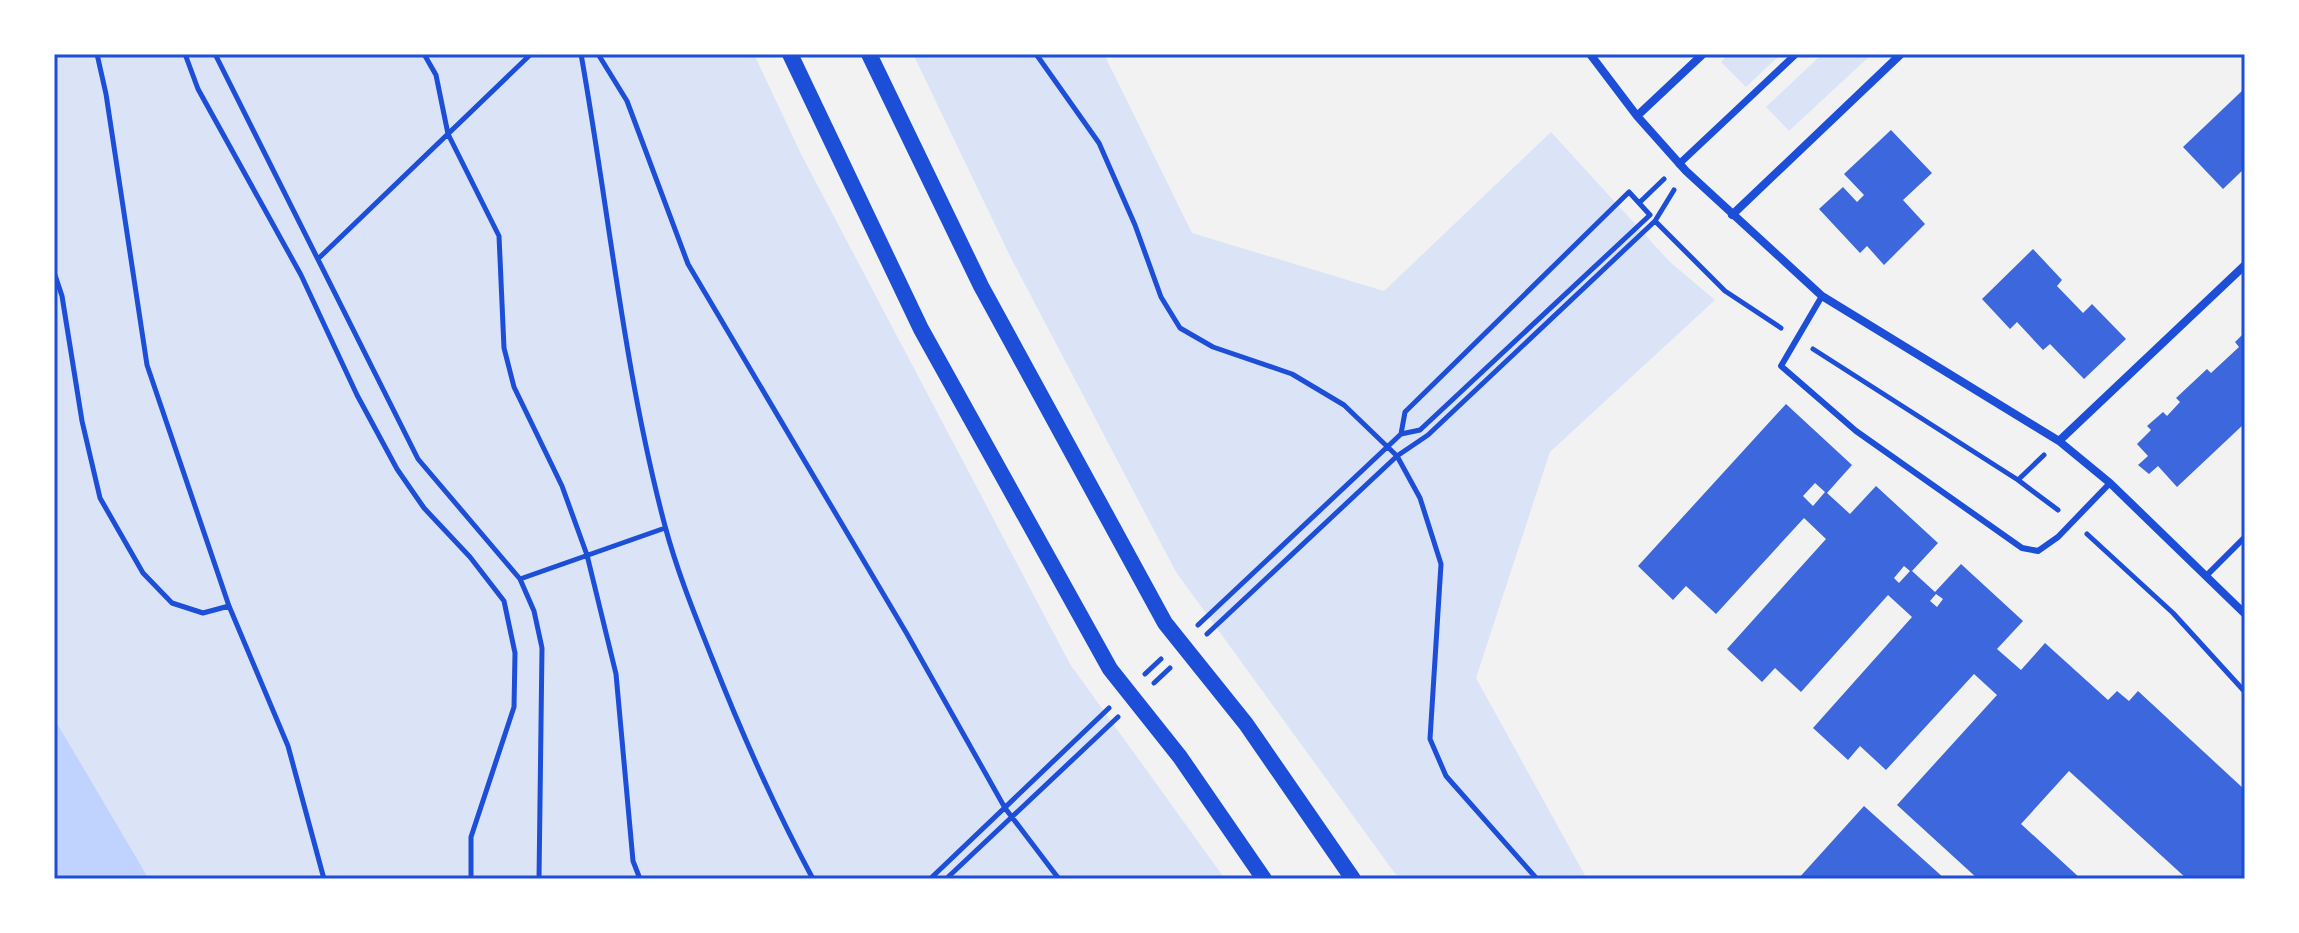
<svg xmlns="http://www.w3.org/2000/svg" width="2299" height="933" viewBox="0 0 2299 933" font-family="'Noto Serif',serif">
	<rect width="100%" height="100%" fill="#f2f2f2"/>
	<path fill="#dbe4f7" d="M54 54H754L801 154 1070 664 1225 879H149L54 718Z
		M913 54H1104L1192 233 1384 291 1551 132 1670 262 1715 300 1550 452 1476 678 1587 879H1399L1176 572 1011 258Z
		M1729 54H1781L1746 87 1721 62Z
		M1822 54H1872L1789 131 1766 107Z"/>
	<path fill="#bfd3fe" d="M54 718 149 879H54Z"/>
	<path fill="#3d67dc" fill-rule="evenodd" d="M2245 88V168L2223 189 2183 147Z
		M1891 130 1932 173 1903 200 1925 224 1884 265 1867 246 1860 253 1819 209 1843 187 1857 202 1864 195 1844 174Z
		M2033 249 2062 280 2057 286 2083 313 2092 304 2126 339 2084 379 2050 344 2043 350 2017 322 2010 329 1982 299Z
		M2245 332V423L2177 487 2158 466 2149 474 2138 465 2148 456 2137 444 2151 430 2147 426 2163 412 2167 416 2180 402 2176 398 2207 369 2211 373 2239 347 2235 342Z
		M1786 404 1852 465 1827 493 1850 514 1876 486 1938 543 1912 571 1935 592 1961 564 2023 621 1997 649 2021 670 2045 643 2108 700 2117 691 2129 701 2138 691 2245 790V879H2187L2069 771 2021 824 2081 879H1978L1897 805 1997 695 1974 674 1886 770 1860 746 1848 760 1813 728 1912 617 1888 595 1801 692 1775 668 1762 682 1727 649 1826 539 1804 518 1716 614 1686 586 1673 600 1638 566ZM1815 483 1825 492 1813 506 1803 496ZM1904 566 1910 571 1899 583 1894 578ZM1936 594 1943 599 1937 607 1930 601Z
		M1864 806 1945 879H1798Z"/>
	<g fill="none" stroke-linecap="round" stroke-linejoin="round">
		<path stroke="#1d4ed8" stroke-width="5" d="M97 54 106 94 147 365 229 606 288 746 324 879
			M185 54 198 89 301 275 357 395 397 469 424 508 470 557 504 601 515 653 514 707 471 837V879
			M215 54 418 459 520 579 534 611 542 648 539 879
			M424 54 436 75 448 134 499 236 504 348 514 387 562 486 587 555 616 674 633 861 640 879
			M581 54C609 211 624 372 665 526 677 571 695 615 712 658 742 734 774 807 813 879
			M598 54 627 101 688 264 907 634 1005 808 1059 879
			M1036 54 1099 143 1135 225 1161 297 1180 328 1213 347 1292 374 1344 405 1397 456 1420 498 1441 564 1430 739 1446 776 1537 879
			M1639 203 1664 179
			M1655 221 1725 291 1781 328
			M320 257 531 54
			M54 272 62 296 82 421 100 498 143 573 172 603 203 613 229 606
			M1813 349 2018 480 2058 510
			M2018 480 2044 455
			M2087 534 2173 613 2245 692
			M520 579 665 528
			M1198 625 1401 434 1420 430 1650 215 1629 192 1405 412 1401 434
			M1207 634 1397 456 1428 435 1655 221 1674 190
			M1145 674 1161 659
			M1154 683 1170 668
			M930 879 1109 708
			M946 879 1118 717"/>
		<path stroke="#1d4ed8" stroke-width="6" d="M1822 296 1781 366 1856 431 2022 548 2038 551 2058 537 2110 483
			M2207 575 2245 537"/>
		<path stroke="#1d4ed8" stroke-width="7" d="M1679 164 1796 54"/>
		<path stroke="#1d4ed8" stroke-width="8" d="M1590 54 1637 116 1686 171 1822 296 2059 441 2110 483 2245 614
			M1637 116 1703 54
			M1732 215 1901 54
			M2059 441 2245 265"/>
		<path stroke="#1d4ed8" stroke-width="16" d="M790 54 921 329 1110 669 1180 757 1264 879
			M869 54 981 286 1165 623 1246 724 1353 879"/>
	</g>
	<rect width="2299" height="933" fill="none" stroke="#ffffff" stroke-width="112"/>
	<rect x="56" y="56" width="2187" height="821" fill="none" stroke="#1d4ed8" stroke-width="3"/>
</svg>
